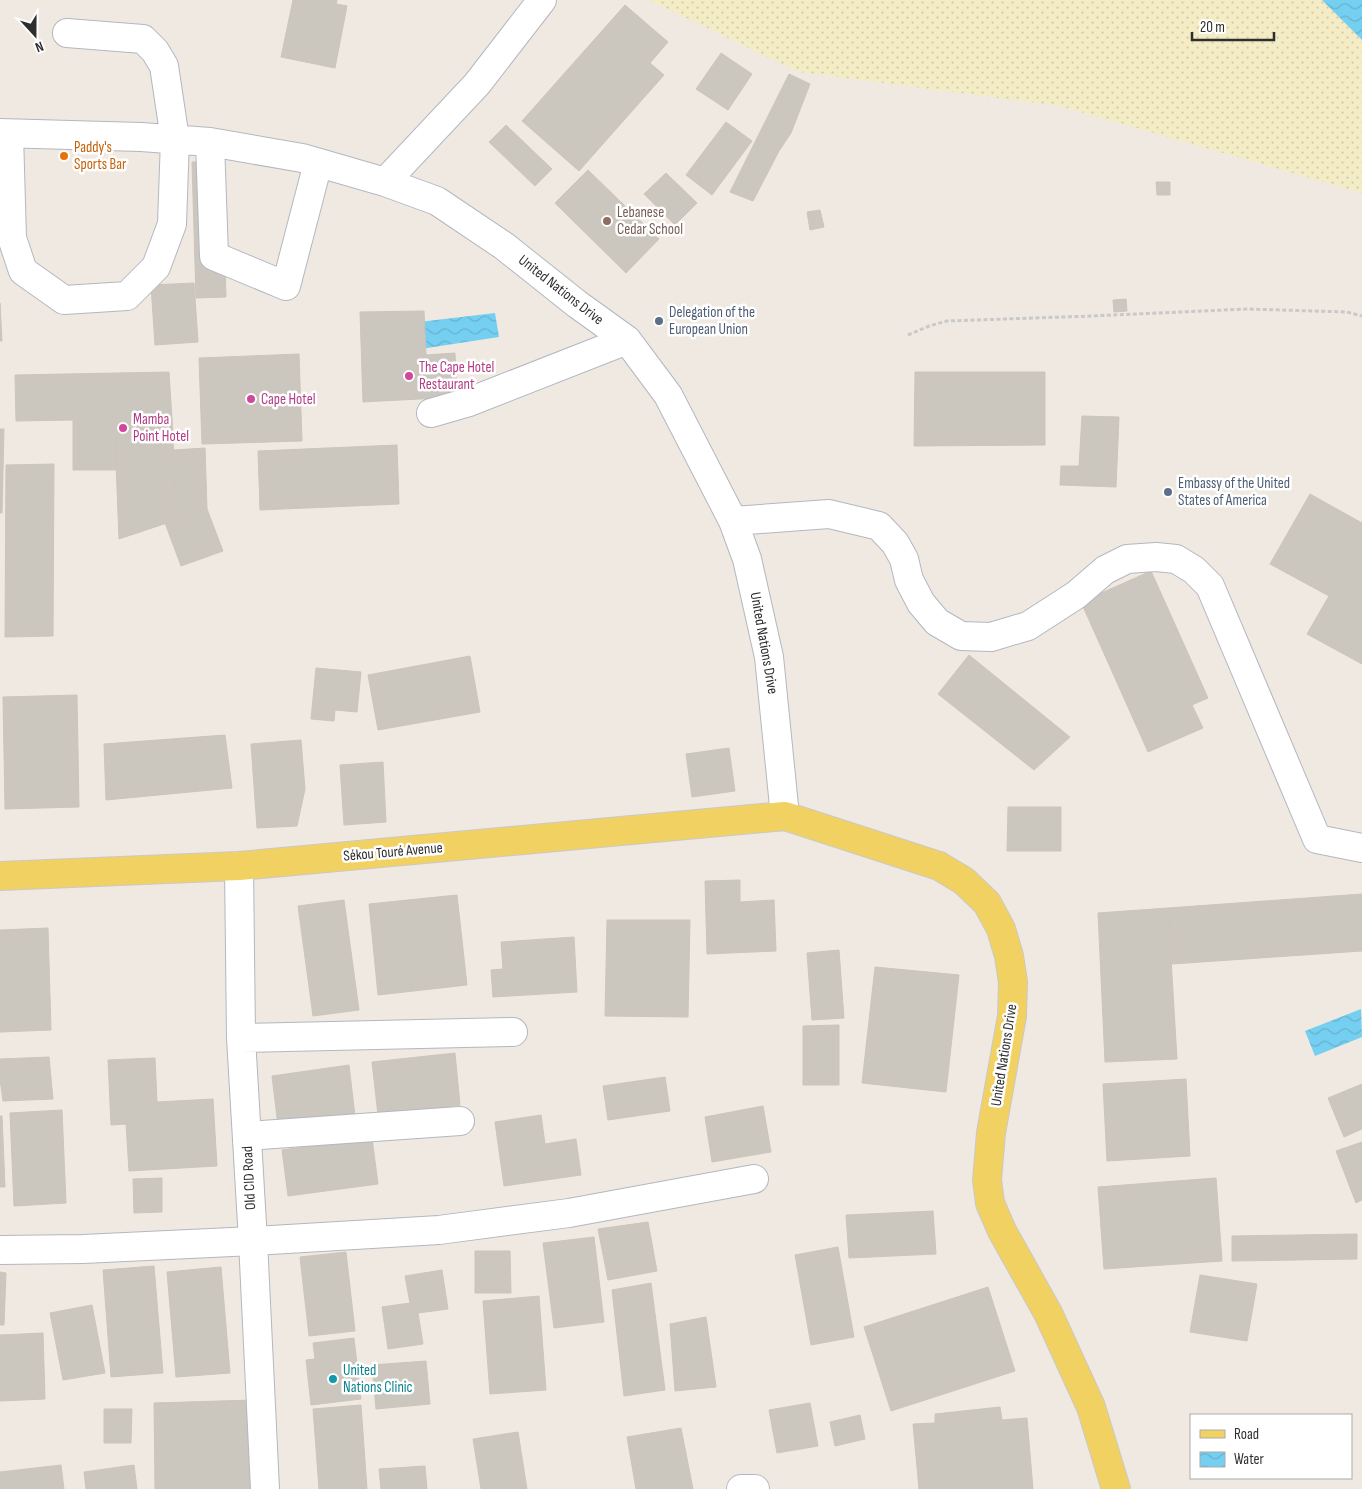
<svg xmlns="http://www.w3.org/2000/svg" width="1362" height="1489" viewBox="0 0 1362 1489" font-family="'Sofia Sans Condensed',sans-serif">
	<defs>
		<pattern id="sand-dots" width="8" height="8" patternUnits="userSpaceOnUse" patternTransform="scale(1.25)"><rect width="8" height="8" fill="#f3ecc5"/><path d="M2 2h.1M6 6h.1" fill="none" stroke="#d1cbaa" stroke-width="1.8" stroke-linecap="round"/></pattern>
		<pattern id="water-waves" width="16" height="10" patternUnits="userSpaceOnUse" patternTransform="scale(1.25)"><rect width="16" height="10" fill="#75cff0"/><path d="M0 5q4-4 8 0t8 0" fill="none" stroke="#66b2ce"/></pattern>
	</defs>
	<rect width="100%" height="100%" fill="#efe9e1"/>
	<path fill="url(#sand-dots)" d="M649 0H1322L1362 40V193L1060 106 799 72Z"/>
	<path fill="url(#water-waves)" d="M1322 0H1362V40Z
		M495 313 499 337 414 350 411 323Z
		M1361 1009 1362 1037 1315 1056 1305 1031Z"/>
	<path fill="#cbc7bf" stroke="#cbc5ba" d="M293 0H337L336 4 347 6 335 68 281 57Z
		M625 5 668 42 650 63 664 75 579 171 522 121Z
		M721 53 752 74 728 110 696 89Z
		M789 74 810 84 791 133 779 151 753 201 730 192Z
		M726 122 752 141 712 195 686 175Z
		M506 125 552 169 535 186 489 142Z
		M222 161 226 297 196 298 192 162Z
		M588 170 659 239 626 273 555 203Z
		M666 173 697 203 675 225 644 194Z
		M1156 182H1170V195H1157Z
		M820 210 824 227 810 230 807 212Z
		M194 283 198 342 155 345 151 285Z
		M1126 299 1127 311 1114 312 1113 300Z
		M0 303 2 341H0Z
		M424 311 426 355 455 353 457 397 363 402 360 312Z
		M299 354 302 441 202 444 199 358Z
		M169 372 173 435 115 438 116 470H73V420L16 421 15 375Z
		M915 372H1045V445L914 446Z
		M1082 416 1119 417 1116 487 1060 485 1061 466H1079Z
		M0 429H4L2 513H0Z
		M173 435 176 520 119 539 115 438Z
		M397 445 399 504 260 510 258 451Z
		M205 448 207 509 176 520 174 450Z
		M54 464 53 636 5 637 6 465Z
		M1310 494 1362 523V664L1307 634 1329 596 1270 564Z
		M207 509 223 551 181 566 165 523Z
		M1151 571 1208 698 1192 705 1203 728 1148 752 1081 602Z
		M969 655 1070 737 1034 770 938 694Z
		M470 656 480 712 378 730 368 675Z
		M316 668 361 672 357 712 335 710 334 721 311 719Z
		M77 695 79 807 5 809 3 697Z
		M225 735 232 788 106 800 104 744Z
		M301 740 305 789 297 826 257 828 251 744Z
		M729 748 735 791 692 797 686 754Z
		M383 762 386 822 344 825 340 765Z
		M1008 807H1061V851H1007Z
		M740 880V902L774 900 776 951 707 954 705 881Z
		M1362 894V951L1172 964 1168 908Z
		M457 895 467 985 378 995 369 904Z
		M344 900 359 1010 313 1016 298 906Z
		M1168 908 1177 1059 1105 1062 1098 913Z
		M607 920H690L688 1017 605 1016Z
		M48 928 51 1030 0 1032V930Z
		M574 937 577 992 493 997 491 970 503 969 501 942Z
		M839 950 844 1018 812 1020 807 953Z
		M875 967 959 975 946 1092 862 1083Z
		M839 1025V1085H803V1026Z
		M455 1053 460 1105 378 1115 372 1062Z
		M49 1057 53 1099 3 1101 0 1079V1059Z
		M155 1058 157 1102 213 1099 217 1166 129 1171 126 1124 111 1125 108 1060Z
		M349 1065 355 1116 278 1126 272 1076Z
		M665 1077 670 1111 608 1120 603 1086Z
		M1186 1079 1190 1156 1107 1161 1103 1084Z
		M1362 1084V1129L1344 1137 1328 1098Z
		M763 1106 771 1152 712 1162 705 1117Z
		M62 1110 66 1203 14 1206 10 1113Z
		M541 1115 545 1144 576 1139 581 1175 504 1186 495 1122Z
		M0 1116H2L5 1187H0Z
		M372 1138 378 1184 288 1196 282 1150Z
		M1362 1142V1200L1356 1203 1336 1151Z
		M162 1178V1212L134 1213 133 1179Z
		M1216 1178 1222 1261 1104 1269 1098 1187Z
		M933 1211 936 1254 849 1258 846 1215Z
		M648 1222 657 1271 608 1280 598 1229Z
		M1357 1234V1259L1232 1261V1236Z
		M594 1237 604 1322 554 1328 543 1243Z
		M838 1247 854 1337 811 1345 795 1255Z
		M475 1251H510L511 1293H475Z
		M346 1252 355 1331 309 1336 300 1257Z
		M154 1266 163 1373 111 1377 103 1270Z
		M221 1267 230 1373 176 1377 167 1272Z
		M442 1270 448 1309 418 1313 423 1344 388 1349 382 1307 410 1303 405 1276Z
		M0 1272 6 1273 4 1325H0Z
		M1200 1275 1257 1284 1247 1341 1190 1332Z
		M651 1283 665 1390 624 1396 612 1290Z
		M988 1287 1015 1371 891 1411 864 1327Z
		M539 1296 546 1390 490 1394 483 1301Z
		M92 1305 105 1373 63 1380 50 1313Z
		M706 1317 716 1387 675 1391 670 1324Z
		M43 1333 45 1399 0 1401V1335Z
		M354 1338 361 1399 311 1405 306 1360 315 1359 313 1343Z
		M426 1361 430 1404 376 1409 372 1365Z
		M253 1400 258 1489H155L154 1403Z
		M810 1403 818 1446 777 1453 769 1410Z
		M361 1405 367 1489H319L313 1409Z
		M1000 1407 1002 1420 1027 1418 1033 1489H919L913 1424 935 1423V1414Z
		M104 1409H132L131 1443H104Z
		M860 1415 865 1439 835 1446 830 1422Z
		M681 1428 693 1489H636L627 1437Z
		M518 1432 527 1489H481L473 1439Z
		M61 1465 64 1489H0V1472Z
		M134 1465 137 1489H86L84 1472Z
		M425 1466 427 1489H381L379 1469Z"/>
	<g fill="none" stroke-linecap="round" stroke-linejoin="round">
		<defs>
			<path id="minor" d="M0 133 141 137 210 142 302 158 385 182 437 201 504 246 577 304 627 340 668 395 733 521 747 559 769 657 785 816
				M9 134 12 238 23 271 64 300 127 296 156 267 172 224 175 139 164 66 155 51 143 39 67 33
				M210 142 214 256 286 286 318 163
				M385 182 477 84 542 0
				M431 413 469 402 627 340
				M733 521 829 514 879 526 895 543 904 559 909 580 921 603 937 622 961 636 991 637 1028 626 1076 595 1105 570 1127 559 1156 557 1176 559 1194 570 1210 586 1317 839 1362 848
				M239 866 241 1038 253 1241 265 1489
				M241 1038 513 1032
				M247 1136 460 1121
				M0 1250 83 1249 253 1241 439 1230 569 1213 754 1179
				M741 1489H755"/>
			<path id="major" d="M0 876 239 866 785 816 939 866 964 881 987 903 1001 929 1009 956 1013 982 1012 1016 991 1133 987 1180 990 1203 1002 1231 1048 1313 1091 1407 1116 1489"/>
		</defs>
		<use href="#minor" stroke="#b4b7c1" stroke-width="30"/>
		<use href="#major" stroke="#c9c9c9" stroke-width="30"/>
		<path stroke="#c9c9c9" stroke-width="3" stroke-dasharray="4 2.5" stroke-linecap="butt" d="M908 335 929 326 947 321 1092 316 1247 309 1347 312 1362 316"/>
		<use href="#minor" stroke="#fff" stroke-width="28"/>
		<use href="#major" stroke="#f2d163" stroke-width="28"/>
	</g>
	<circle fill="#e8710a" stroke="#fff" stroke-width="2" cx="64" cy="156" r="5"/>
	<circle fill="#8d6e63" stroke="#fff" stroke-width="2" cx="607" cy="221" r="5"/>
	<g fill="#5c6f8a" stroke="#fff" stroke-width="2">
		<circle cx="659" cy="321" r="5"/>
		<circle cx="1168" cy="492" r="5"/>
	</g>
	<g fill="#d1479c" stroke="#fff" stroke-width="2">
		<circle cx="409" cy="376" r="5"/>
		<circle cx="251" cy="399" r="5"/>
		<circle cx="123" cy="428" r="5"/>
	</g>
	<circle fill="#0f9aa8" stroke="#fff" stroke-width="2" cx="333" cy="1379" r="5"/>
	<g text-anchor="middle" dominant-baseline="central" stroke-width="5" stroke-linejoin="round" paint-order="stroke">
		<g font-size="15" fill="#c56008" stroke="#fff" text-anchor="start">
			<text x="74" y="147">Paddy's<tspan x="74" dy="17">Sports Bar</tspan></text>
		</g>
		<g font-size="15" fill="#785e54" stroke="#fff" text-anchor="start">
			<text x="617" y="212">Lebanese<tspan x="617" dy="17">Cedar School</tspan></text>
		</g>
		<g font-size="15" fill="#2e2e2e" stroke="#fff">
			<text transform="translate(561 290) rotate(38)">United Nations Drive</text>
			<text transform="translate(764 643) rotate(80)">United Nations Drive</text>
			<text transform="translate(393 852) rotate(-5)">Sékou Touré Avenue</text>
			<text transform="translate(1004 1055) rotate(-81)">United Nations Drive</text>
			<text transform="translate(249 1178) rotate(-93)">Old CID Road</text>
		</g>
		<g font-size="15" fill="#4e5e75" stroke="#fff" text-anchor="start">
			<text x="669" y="312">Delegation of the<tspan x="669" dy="17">European Union</tspan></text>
			<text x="1178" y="483">Embassy of the United<tspan x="1178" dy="17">States of America</tspan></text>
		</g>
		<g font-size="15" fill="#b23c85" stroke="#fff" text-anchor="start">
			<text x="419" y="367">The Cape Hotel<tspan x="419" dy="17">Restaurant</tspan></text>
			<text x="261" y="399">Cape Hotel</text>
			<text x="133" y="419">Mamba<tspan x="133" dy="17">Point Hotel</tspan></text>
		</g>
		<g font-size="15" fill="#0d838f" stroke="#fff" text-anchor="start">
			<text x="343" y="1370">United<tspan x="343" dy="17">Nations Clinic</tspan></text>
		</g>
	</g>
	<rect x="1190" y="1414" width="162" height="65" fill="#ffffff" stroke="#ababab"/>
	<rect x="1200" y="1430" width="25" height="8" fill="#f2d163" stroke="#ababab"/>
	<text x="1234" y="1439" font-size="15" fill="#2e2e2e">Road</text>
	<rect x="1200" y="1452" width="25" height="15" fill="url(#water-waves)" stroke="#ababab"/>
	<text x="1234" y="1464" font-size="15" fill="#2e2e2e">Water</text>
	<g transform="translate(35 35) rotate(159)" stroke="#ffffff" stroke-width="4" paint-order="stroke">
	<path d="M0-4L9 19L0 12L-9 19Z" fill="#2e2e2e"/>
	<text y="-8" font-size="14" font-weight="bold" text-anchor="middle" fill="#2e2e2e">N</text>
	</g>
	<path d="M1192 32v8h82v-8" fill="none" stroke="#2e2e2e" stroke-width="2.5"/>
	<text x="1200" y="32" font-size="15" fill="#2e2e2e" stroke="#ffffff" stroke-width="4" paint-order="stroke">20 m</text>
</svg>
